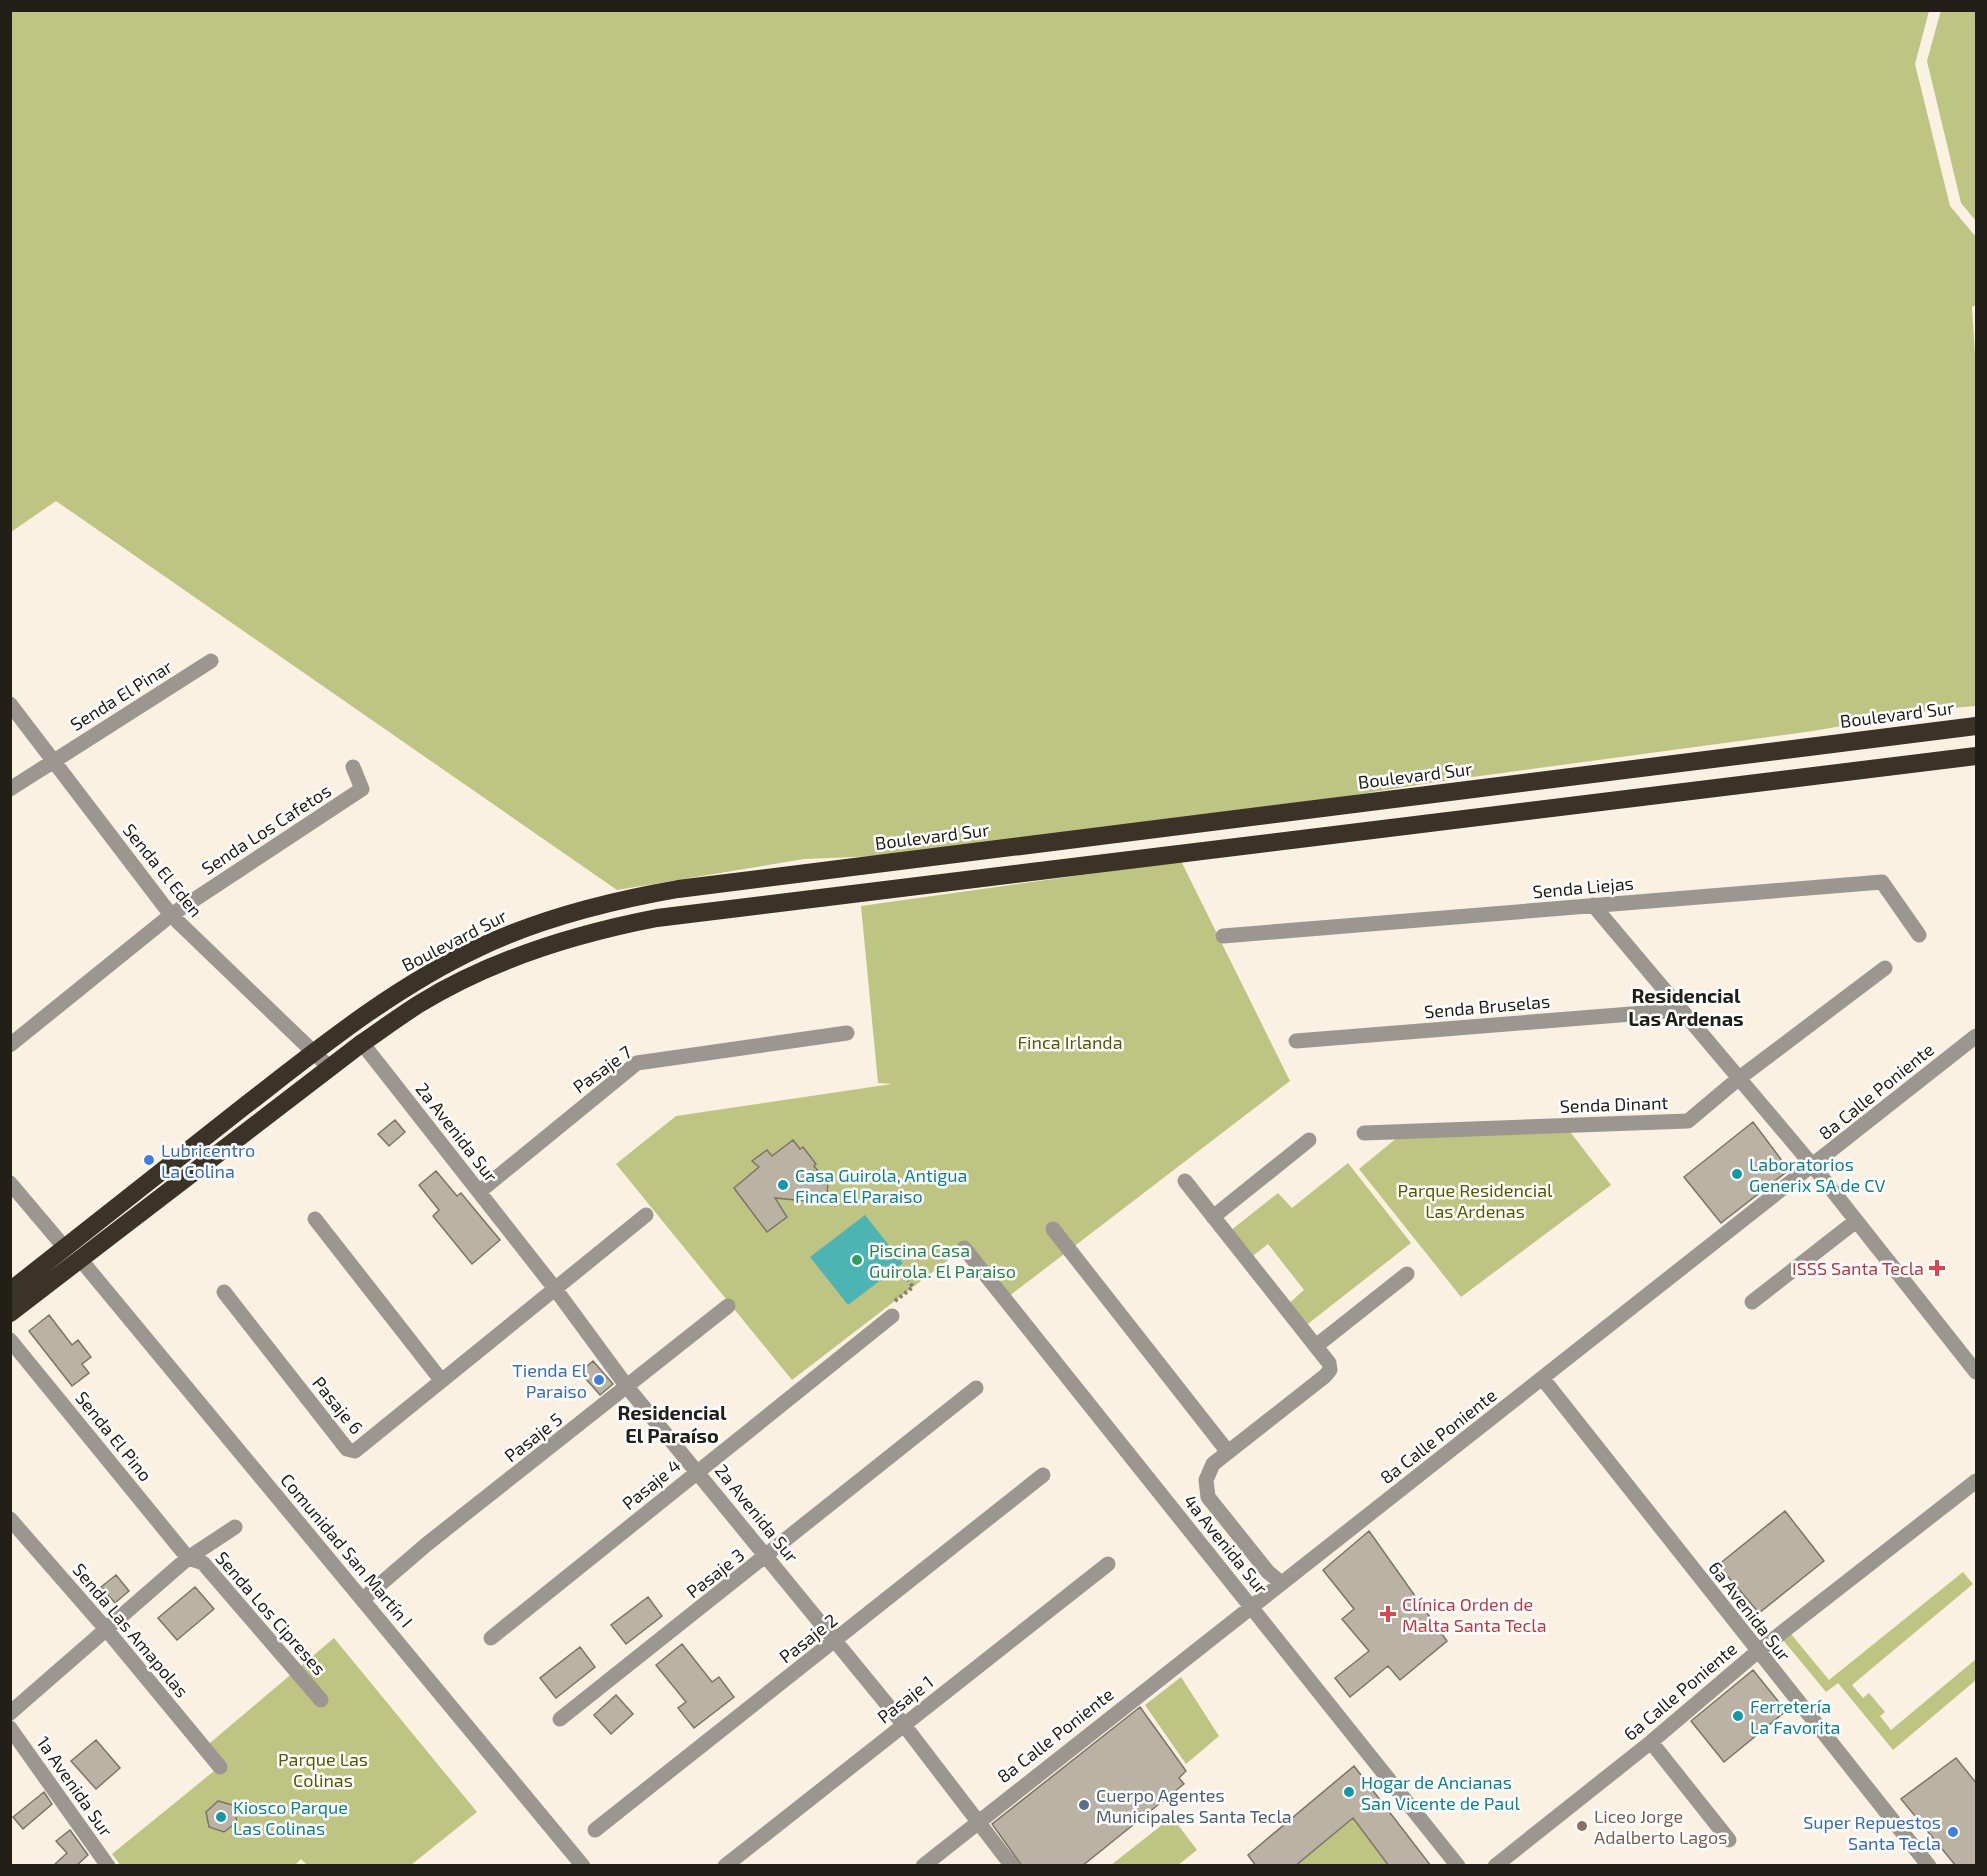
<svg xmlns="http://www.w3.org/2000/svg" width="1987" height="1876" viewBox="0 0 1987 1876" font-family="'Exo 2',sans-serif">
	<rect width="100%" height="100%" fill="#faf1e2"/>
	<path fill="#bec582" d="M1941 10 1976 11V221L1961 203 1927 61Z
		M11 11H1929L1915 64 1950 206 1976 237V305L1972 307 1976 369V706L1940 709 1813 731 1443 781 1240 813 904 855 804 859 617 890 56 501 11 532Z
		M1181 861 1290 1081 1008 1297 969 1244 792 1380 616 1164 676 1116 892 1084 878 1083 861 906Z
		M1564 1124 1611 1185 1461 1297 1359 1169 1398 1137Z
		M1348 1163 1411 1243 1304 1327 1287 1305 1304 1290 1268 1244 1250 1258 1230 1231 1278 1193 1292 1208Z
		M1963 1572 1973 1584 1852 1685 1863 1698 1869 1693 1885 1712 1880 1716 1891 1730 1976 1659V1680L1893 1750 1838 1683 1826 1692 1783 1640 1791 1634 1829 1680Z
		M334 1638 477 1812 411 1865H307L301 1859 294 1866H121L112 1854 219 1767 204 1748Z
		M1181 1677 1219 1736 1186 1764 1145 1705Z
		M1172 1817 1197 1850 1178 1865H1111Z
		M1353 1818 1389 1865 1296 1864Z"/>
	<path fill="#4cb4b3" d="M865 1215 903 1263 848 1305 810 1257Z"/>
	<path fill="#bab2a3" stroke="#7c7467" stroke-width="1.5" d="M395 1120 405 1132 389 1146 378 1134Z
		M1753 1122 1789 1170 1721 1223 1684 1177Z
		M793 1140 800 1149 803 1147 816 1164 814 1166 828 1183 827 1194 816 1202 775 1198 787 1217 767 1232 734 1188 759 1167 752 1161 767 1150 772 1156Z
		M436 1171 457 1196 461 1193 500 1240 472 1264 433 1216 439 1210 419 1185Z
		M49 1315 72 1345 78 1340 91 1357 82 1364 89 1373 72 1386 29 1331Z
		M593 1361 613 1384 600 1395 580 1372Z
		M1785 1511 1824 1561 1759 1613 1718 1565Z
		M1369 1531 1447 1641 1400 1680 1388 1666 1350 1697 1335 1678 1369 1651 1342 1619 1354 1609 1323 1570Z
		M116 1575 129 1591 115 1603 101 1587Z
		M195 1587 214 1609 177 1640 158 1618Z
		M648 1597 662 1616 626 1644 611 1625Z
		M682 1644 712 1682 719 1677 734 1697 694 1728 678 1708 686 1702 656 1665Z
		M580 1647 595 1667 556 1698 540 1678Z
		M1753 1670 1786 1711 1724 1762 1691 1721Z
		M616 1695 633 1714 611 1734 594 1715Z
		M1140 1707 1186 1771 1179 1778 1184 1784 1082 1866H1022L992 1824Z
		M96 1740 120 1768 96 1789 71 1761Z
		M1956 1758 1977 1784V1866H1956L1901 1799Z
		M1354 1766 1431 1866H1389L1353 1818 1295 1866H1256L1248 1855Z
		M44 1792 52 1804 23 1829 13 1817Z
		M218 1801 233 1805 237 1822 224 1832 209 1827 206 1812Z
		M70 1830 88 1855 76 1866H53L67 1853 56 1841Z"/>
	<g fill="none" stroke-linecap="round" stroke-linejoin="round">
		<path stroke="#847e74" stroke-width="4" stroke-dasharray="3 3" stroke-linecap="butt" d="M895 1301 913 1287 908 1280"/>
		<path stroke="#9b9690" stroke-width="15" d="M10 704 171 915 330 1068
			M10 789 211 661
			M1593 905 1813 1166 1976 1372
			M1223 936 1882 882 1919 935
			M1296 1041 1681 1010
			M362 1043 556 1290 628 1388 904 1725 1012 1866
			M10 1045 171 915 362 789 353 767
			M1364 1133 1688 1121 1738 1079 1885 968
			M1185 1181 1329 1363 1330 1370 1325 1376 1213 1464 1206 1480 1208 1497 1268 1572 1280 1582
			M10 1183 65 1248
			M479 1192 637 1063 847 1033
			M1213 1217 1309 1140
			M315 1219 441 1380
			M1053 1229 1228 1452
			M964 1248 1458 1866
			M80 1259 583 1866
			M224 1292 347 1449 355 1451 646 1215
			M1752 1302 1856 1221
			M10 1340 188 1558 203 1563 321 1700
			M1316 1346 1407 1274
			M1543 1379 1929 1866
			M10 1519 106 1629 220 1767
			M363 1599 427 1544 728 1306
			M491 1638 892 1316
			M10 1713 188 1558 235 1527
			M560 1719 976 1388
			M10 1728 108 1866
			M1651 1742 1729 1840
			M595 1830 1043 1475
			M725 1866 1108 1564
			M923 1866 1976 1036
			M1495 1866 1651 1742 1757 1652 1976 1481"/>
		<path stroke="#3b3328" stroke-width="18" d="M10 1291C87 1230 165 1169 242 1108 317 1050 391 989 478 948 541 918 609 901 678 889L1976 726
			M10 1313 362 1043C381 1030 400 1016 419 1004 492 959 574 934 657 918L1976 756"/>
	</g>
	<g fill="#3f7fe0" stroke="#fff" stroke-width="2">
		<circle cx="149" cy="1160" r="6"/>
		<circle cx="599" cy="1380" r="6"/>
		<circle cx="1953" cy="1832" r="6"/>
	</g>
	<g fill="#0f9aa8" stroke="#fff" stroke-width="2">
		<circle cx="1737" cy="1174" r="6"/>
		<circle cx="783" cy="1185" r="6"/>
		<circle cx="1738" cy="1716" r="6"/>
		<circle cx="1349" cy="1792" r="6"/>
		<circle cx="221" cy="1817" r="6"/>
	</g>
	<circle fill="#2e9e5b" stroke="#fff" stroke-width="2" cx="857" cy="1260" r="6"/>
	<g fill="#e0444e" stroke="#fff" stroke-width="2">
		<path d="M1934 1259h6v6h6v6h-6v6h-6v-6h-6v-6h6z"/>
		<path d="M1385 1605h6v6h6v6h-6v6h-6v-6h-6v-6h6z"/>
	</g>
	<circle fill="#5c6f8a" stroke="#fff" stroke-width="2" cx="1084" cy="1805" r="6"/>
	<circle fill="#8d6e63" stroke="#fff" stroke-width="2" cx="1582" cy="1826" r="6"/>
	<g text-anchor="middle" dominant-baseline="central" stroke-width="5" stroke-linejoin="round" paint-order="stroke">
		<g font-size="18" fill="#221f19" stroke="#fff">
			<text transform="translate(121 695) rotate(-32)">Senda El Pinar</text>
			<text transform="translate(1897 714) rotate(-7)">Boulevard Sur</text>
			<text transform="translate(1415 775) rotate(-7)">Boulevard Sur</text>
			<text transform="translate(266 829) rotate(-33)">Senda Los Cafetos</text>
			<text transform="translate(932 836) rotate(-7)">Boulevard Sur</text>
			<text transform="translate(163 870) rotate(51)">Senda El Eden</text>
			<text transform="translate(1583 887) rotate(-5)">Senda Liejas</text>
			<text transform="translate(454 940) rotate(-27)">Boulevard Sur</text>
			<text transform="translate(1487 1006) rotate(-5)">Senda Bruselas</text>
			<text transform="translate(602 1069) rotate(-36)">Pasaje 7</text>
			<text transform="translate(1876 1091) rotate(-39)">8a Calle Poniente</text>
			<text transform="translate(1614 1104) rotate(-2)">Senda Dinant</text>
			<text transform="translate(457 1132) rotate(52)">2a Avenida Sur</text>
			<text transform="translate(338 1405) rotate(51)">Pasaje 6</text>
			<text transform="translate(114 1436) rotate(51)">Senda El Pino</text>
			<text transform="translate(1438 1436) rotate(-38)">8a Calle Poniente</text>
			<text transform="translate(533 1437) rotate(-38)">Pasaje 5</text>
			<text transform="translate(651 1484) rotate(-39)">Pasaje 4</text>
			<text transform="translate(757 1513) rotate(51)">2a Avenida Sur</text>
			<text transform="translate(1226 1544) rotate(51)">4a Avenida Sur</text>
			<text transform="translate(347 1550) rotate(50)">Comunidad San Martín I</text>
			<text transform="translate(715 1573) rotate(-38)">Pasaje 3</text>
			<text transform="translate(1750 1611) rotate(52)">6a Avenida Sur</text>
			<text transform="translate(271 1613) rotate(49)">Senda Los Cipreses</text>
			<text transform="translate(131 1630) rotate(50)">Senda Las Amapolas</text>
			<text transform="translate(808 1638) rotate(-38)">Pasaje 2</text>
			<text transform="translate(1680 1691) rotate(-40)">6a Calle Poniente</text>
			<text transform="translate(905 1699) rotate(-38)">Pasaje 1</text>
			<text transform="translate(1055 1735) rotate(-38)">8a Calle Poniente</text>
			<text transform="translate(75 1786) rotate(55)">1a Avenida Sur</text>
		</g>
		<g font-size="18" fill="#555900" stroke="#fff">
			<text x="1070" y="1042">Finca Irlanda</text>
			<text x="1475" y="1190">Parque Residencial<tspan x="1475" dy="21">Las Ardenas</tspan></text>
			<text x="323" y="1759">Parque Las<tspan x="323" dy="21">Colinas</tspan></text>
		</g>
		<g font-size="18" fill="#366cbe" stroke="#fff" text-anchor="end">
			<text x="161" y="1150" text-anchor="start">Lubricentro<tspan x="161" dy="21">La Colina</tspan></text>
			<text x="587" y="1370">Tienda El<tspan x="587" dy="21">Paraiso</tspan></text>
			<text x="1941" y="1822">Super Repuestos<tspan x="1941" dy="21">Santa Tecla</tspan></text>
		</g>
		<g font-size="18" fill="#0d838f" stroke="#fff" text-anchor="start">
			<text x="1749" y="1164">Laboratorios<tspan x="1749" dy="21">Generix SA de CV</tspan></text>
			<text x="795" y="1175">Casa Guirola, Antigua<tspan x="795" dy="21">Finca El Paraiso</tspan></text>
			<text x="1750" y="1706">Ferretería<tspan x="1750" dy="21">La Favorita</tspan></text>
			<text x="1361" y="1782">Hogar de Ancianas<tspan x="1361" dy="21">San Vicente de Paul</tspan></text>
			<text x="233" y="1807">Kiosco Parque<tspan x="233" dy="21">Las Colinas</tspan></text>
		</g>
		<g font-size="18" fill="#27864d" stroke="#fff" text-anchor="start">
			<text x="869" y="1250">Piscina Casa<tspan x="869" dy="21">Guirola. El Paraiso</tspan></text>
		</g>
		<g font-size="18" fill="#be3a42" stroke="#fff" text-anchor="end">
			<text x="1924" y="1268">ISSS Santa Tecla</text>
			<text x="1402" y="1604" text-anchor="start">Clínica Orden de<tspan x="1402" dy="21">Malta Santa Tecla</tspan></text>
		</g>
		<g font-size="18" fill="#4e5e75" stroke="#fff" text-anchor="start">
			<text x="1096" y="1795">Cuerpo Agentes<tspan x="1096" dy="21">Municipales Santa Tecla</tspan></text>
		</g>
		<g font-size="18" fill="#785e54" stroke="#fff" text-anchor="start">
			<text x="1594" y="1816">Liceo Jorge<tspan x="1594" dy="21">Adalberto Lagos</tspan></text>
		</g>
		<g font-size="20" font-weight="bold" fill="#221f19" stroke="#fff">
			<text x="1686" y="995">Residencial<tspan x="1686" dy="23">Las Ardenas</tspan></text>
			<text x="672" y="1412">Residencial<tspan x="672" dy="23">El Paraíso</tspan></text>
		</g>
	</g>
	<rect width="1987" height="1876" fill="none" stroke="#221f19" stroke-width="24"/>
</svg>
